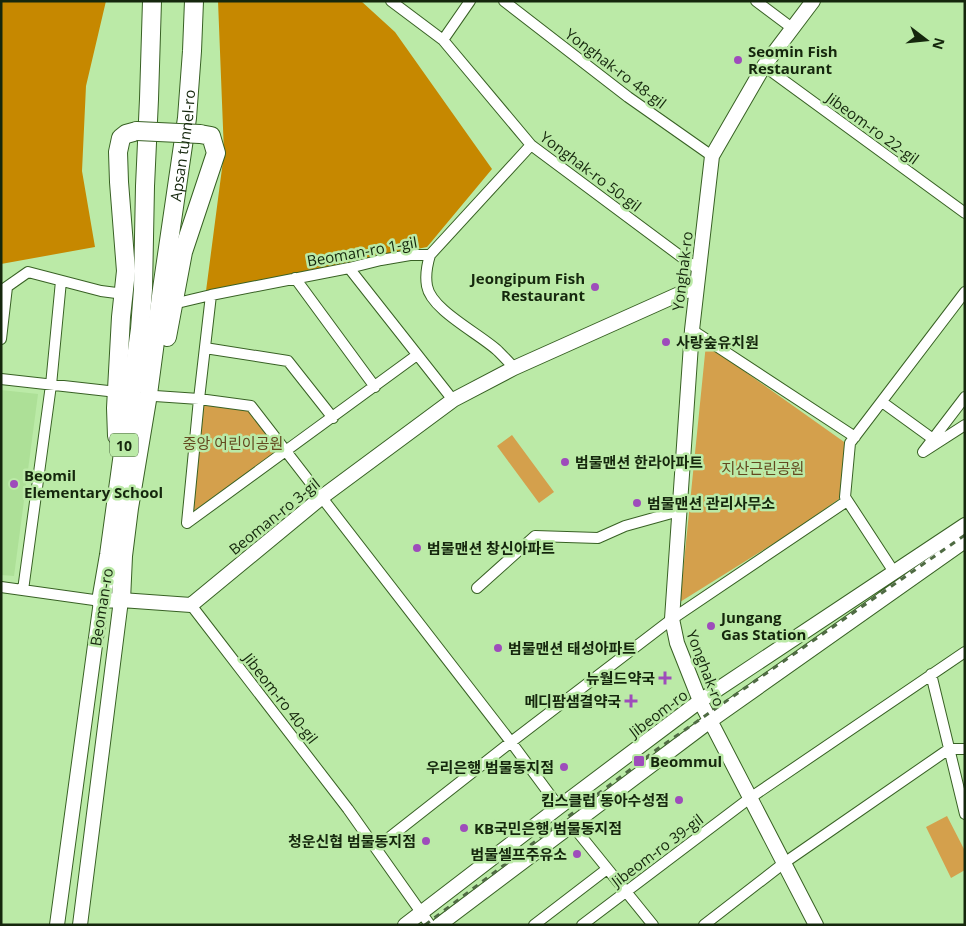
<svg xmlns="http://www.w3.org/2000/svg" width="966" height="926" viewBox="0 0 966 926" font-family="'Open Sans','Noto Sans KR',sans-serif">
	<rect width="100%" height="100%" fill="#bbeaa7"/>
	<path fill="#ade097" d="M1 390 38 394 14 576 1 575Z"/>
	<path fill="#d4a04c" d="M706 344 847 444 844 472 839 499 792 532 680 602Z
		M206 404 250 410 279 448V451L195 510H193L203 406Z
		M512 435 554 492 539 503 497 446Z
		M947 816 965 851V870L951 878 926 827Z"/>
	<path fill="#c68800" d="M1 1H106L86 86 82 171 95 247 1 264Z
		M218 1H361L395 32 492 169 427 247 206 291 224 153Z"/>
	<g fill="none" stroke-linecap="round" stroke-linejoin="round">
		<defs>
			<path id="street" d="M391 1 443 40 531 145 699 270
				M504 1 628 97 712 156
				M756 1 792 28
				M443 40 470 1
				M764 66 965 213
				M430 255C427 265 425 275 427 286 431 310 480 334 498 351 503 356 509 362 514 368
				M349 268 453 400
				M295 278 375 387
				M1 291 28 272 101 291 124 294
				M211 295 349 268 381 260 410 255H430L531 145
				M173 304 211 295 199 399 187 523
				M692 330 855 437
				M1 339 7 287
				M205 348 288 361 333 418
				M1 379 117 392
				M155 396 199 399 251 406 511 742 559 807
				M965 397 923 452 965 425
				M882 402 933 439
				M187 523 417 355
				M894 572 845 497 850 443 965 292
				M1 587 101 601
				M477 588 535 536 598 538 625 526 679 511
				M23 590 51 385 61 281
				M191 605 348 809 430 925
				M931 674 965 814
				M572 825 653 925
				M376 848 511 742 672 619 847 501
				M534 925 607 869
				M582 925 750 798 965 652
				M704 925 784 863 949 749H965"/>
			<path id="secondary" d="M813 1 764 66 712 156 692 330 672 619 677 643 700 701 816 925
				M57 925 101 601 121 600 191 605 322 497 453 400 514 368 697 286
				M80 925 121 600
				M405 925 559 807 700 701 965 525
				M439 925 710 721 965 541"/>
			<g id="highway">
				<path d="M167 337 183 252 216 153 211 136 200 134"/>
				<path d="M117 436 116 408 121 317 126 271 119 182 118 152 121 138 126 134 137 131"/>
				<path id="s1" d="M121 600 123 556 129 508 148 394 162 289 187 118 192 51 194 1"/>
				<path d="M101 601 109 555 140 329 143 289 145 186 149 99 152 1"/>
			</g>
		</defs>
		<use href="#street" stroke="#386124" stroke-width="12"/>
		<use href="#secondary" stroke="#386124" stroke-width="16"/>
		<use href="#highway" stroke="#386124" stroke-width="20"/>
		<use href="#street" stroke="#fff" stroke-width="10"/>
		<use href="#secondary" stroke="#fff" stroke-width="14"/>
		<use href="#highway" stroke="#fff" stroke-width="18"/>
		<path stroke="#4f6b43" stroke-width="3" stroke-dasharray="6 6" stroke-linecap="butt" d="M425 925 656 750 965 535"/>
		<defs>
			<path id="highway-bridge" d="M137 131 200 134"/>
		</defs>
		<use href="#highway-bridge" stroke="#386124" stroke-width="20" stroke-linecap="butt"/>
		<use href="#highway-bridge" stroke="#fff" stroke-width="18"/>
	</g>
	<g fill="#9e4cbb" stroke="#bbeaa7" stroke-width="2">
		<circle cx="738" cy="60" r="5"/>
		<circle cx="595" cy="287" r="5"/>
		<circle cx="666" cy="342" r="5"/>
		<circle cx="565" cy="462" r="5"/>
		<circle cx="14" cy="484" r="5"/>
		<circle cx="637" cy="503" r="5"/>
		<circle cx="417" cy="548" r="5"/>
		<circle cx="711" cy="626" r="5"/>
		<circle cx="498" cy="648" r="5"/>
		<path d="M662.5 670.5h5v5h5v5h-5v5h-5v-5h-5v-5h5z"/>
		<path d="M628.5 693.5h5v5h5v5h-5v5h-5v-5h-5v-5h5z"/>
		<rect x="633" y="755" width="12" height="12" rx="2.5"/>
		<circle cx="564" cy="767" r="5"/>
		<circle cx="679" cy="800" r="5"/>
		<circle cx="464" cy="828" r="5"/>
		<circle cx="426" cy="841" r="5"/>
		<circle cx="577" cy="854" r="5"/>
	</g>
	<g text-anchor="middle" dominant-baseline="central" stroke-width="5" stroke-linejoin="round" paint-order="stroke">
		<rect fill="#bbeaa7" stroke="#47623b" stroke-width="1" x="110" y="433.5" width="28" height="23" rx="4"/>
		<g font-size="14" font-weight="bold" fill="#15270d">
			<text x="124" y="445">10</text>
		</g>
		<g font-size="15" font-weight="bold" fill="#15270d" stroke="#bbeaa7" text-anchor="start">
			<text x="748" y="51">Seomin Fish<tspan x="748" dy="17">Restaurant</tspan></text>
			<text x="585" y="278" text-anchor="end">Jeongipum Fish<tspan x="585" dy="17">Restaurant</tspan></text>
			<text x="676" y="342">사랑숲유치원</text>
			<text x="575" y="462">범물맨션 한라아파트</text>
			<text x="24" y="475">Beomil<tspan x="24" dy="17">Elementary School</tspan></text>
			<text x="647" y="503">범물맨션 관리사무소</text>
			<text x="427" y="548">범물맨션 창신아파트</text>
			<text x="721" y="617">Jungang<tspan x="721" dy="17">Gas Station</tspan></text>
			<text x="508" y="648">범물맨션 태성아파트</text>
			<text x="655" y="678" text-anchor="end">뉴월드약국</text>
			<text x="621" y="701" text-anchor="end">메디팜샘결약국</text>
			<text x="650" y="761">Beommul</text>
			<text x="554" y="767" text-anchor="end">우리은행 범물동지점</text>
			<text x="669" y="800" text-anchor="end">킴스클럽 동아수성점</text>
			<text x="474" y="828">KB국민은행 범물동지점</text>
			<text x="416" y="841" text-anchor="end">청운신협 범물동지점</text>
			<text x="567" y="854" text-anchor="end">범물셀프주유소</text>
		</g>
		<g font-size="15" fill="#15270d" stroke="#bbeaa7">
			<text transform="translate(616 68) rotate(37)">Yonghak-ro 48-gil</text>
			<text transform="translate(873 128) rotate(36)">Jibeom-ro 22-gil</text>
			<text stroke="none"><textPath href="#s1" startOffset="459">Apsan tunnel-ro</textPath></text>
			<text transform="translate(591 171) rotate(37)">Yonghak-ro 50-gil</text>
			<text transform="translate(362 251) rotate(-10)">Beoman-ro 1-gil</text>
			<text transform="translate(682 271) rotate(-83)">Yonghak-ro</text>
			<text transform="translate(274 516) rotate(-39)">Beoman-ro 3-gil</text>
			<text transform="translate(101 607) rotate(-81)">Beoman-ro</text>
			<text transform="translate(706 668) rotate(69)">Yonghak-ro</text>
			<text transform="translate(281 698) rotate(52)">Jibeom-ro 40-gil</text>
			<text transform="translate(658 713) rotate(-37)">Jibeom-ro</text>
			<text transform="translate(657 850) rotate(-37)">Jibeom-ro 39-gil</text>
		</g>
		<g font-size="15" fill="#63491f" stroke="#bbeaa7">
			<text x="233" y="443">중앙 어린이공원</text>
			<text x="763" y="468">지산근린공원</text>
		</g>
	</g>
	<rect width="966" height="926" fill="none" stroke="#15270d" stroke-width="5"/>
	<g transform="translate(926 40) rotate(106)" stroke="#bbeaa7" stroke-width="4" paint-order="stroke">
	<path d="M0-4L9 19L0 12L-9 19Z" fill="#15270d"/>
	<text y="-8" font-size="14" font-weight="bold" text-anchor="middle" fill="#15270d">N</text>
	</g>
</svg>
